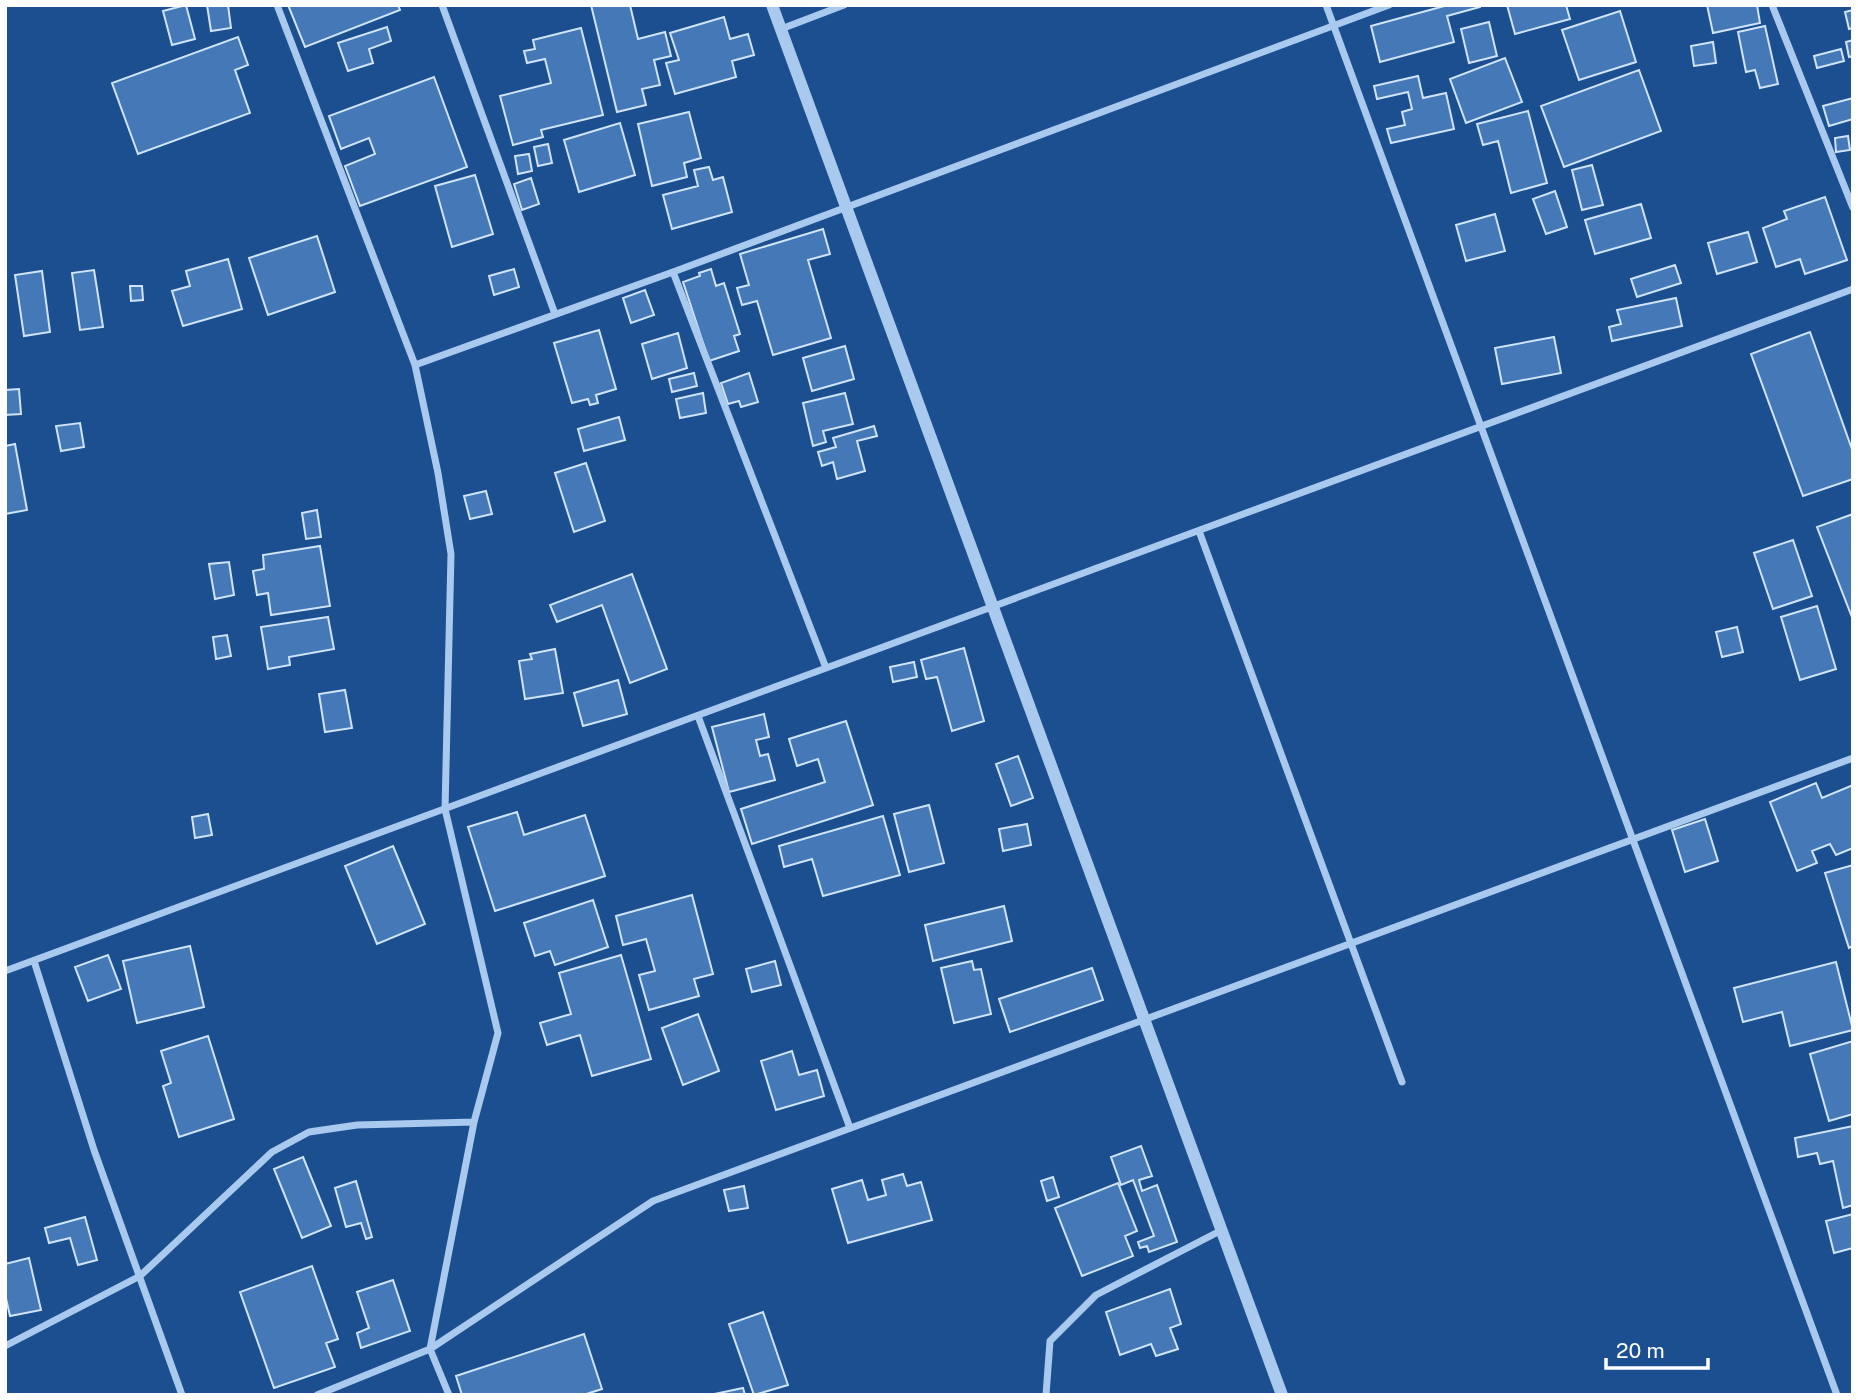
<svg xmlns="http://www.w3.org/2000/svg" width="1858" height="1400" viewBox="0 0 1858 1400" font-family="'Public Sans',sans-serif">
	<rect width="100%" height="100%" fill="#1b4f8f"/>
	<path fill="#4478b7" stroke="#cfe3fa" stroke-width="2" d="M186 5 195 39 172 45 163 11Z
		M207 5H228L231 28 211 31Z
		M288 5H398L400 10 305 47Z
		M591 5H630L638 39 665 32 671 56 654 60 660 85 642 89 646 105 617 112Z
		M1448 5H1480V7L1447 16 1454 42 1380 62 1371 26Z
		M1507 5H1566L1570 19 1515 34Z
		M1707 5H1757L1760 23 1713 33Z
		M1853 10V28L1849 29 1845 12Z
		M1620 11 1636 62 1579 80 1562 30Z
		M724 17 730 39 748 34 754 55 732 61 736 77 675 94 666 63 679 60 670 33Z
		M1489 22 1497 56 1469 63 1461 29Z
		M1765 26 1778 84 1760 88 1755 70 1746 72 1738 32Z
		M387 27 391 41 369 49 373 63 348 71 338 43Z
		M581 28 603 115 541 130 543 137 513 145 500 96 551 83 545 59 527 63 524 51 535 49 533 40Z
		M238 37 248 65 235 70 250 113 138 154 112 83Z
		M1853 40V56L1849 57 1846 42Z
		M1713 42 1716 63 1694 66 1691 46Z
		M1841 49 1844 61 1817 68 1814 56Z
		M1505 58 1522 102 1466 123 1450 79Z
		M1639 70 1661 131 1564 167 1541 106Z
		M1418 76 1423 98 1446 93 1454 129 1391 143 1387 129 1405 125 1402 112 1412 109 1408 92 1377 99 1374 86Z
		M434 77 467 167 360 206 345 166 375 154 369 138 341 149 329 116Z
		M1853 98V119L1829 126 1823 106Z
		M1528 111 1547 183 1511 193 1498 141 1483 145 1477 124Z
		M689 112 701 158 684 163 687 177 652 186 638 124Z
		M620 123 635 175 579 192 564 140Z
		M1848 136 1850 150 1836 152 1835 138Z
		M548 144 552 163 538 166 534 147Z
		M529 154 532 171 518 174 515 156Z
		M1592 165 1603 205 1582 210 1572 170Z
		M709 167 713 180 723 177 732 212 672 229 663 195 698 186 694 170Z
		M475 175 493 234 452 247 435 186Z
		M531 178 539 204 522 210 514 184Z
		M1555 191 1567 227 1546 234 1533 199Z
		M1825 197 1847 260 1805 274 1800 259 1776 267 1763 228 1787 219 1784 211Z
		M1641 204 1651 238 1595 254 1585 220Z
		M1495 214 1505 251 1466 261 1456 225Z
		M823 229 830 254 808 260 831 338 773 355 757 301 742 305 737 288 749 285 740 254Z
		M1748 232 1757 262 1717 274 1708 243Z
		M317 236 335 292 268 315 249 258Z
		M228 259 242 309 183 326 172 291 190 286 186 271Z
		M1675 265 1681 283 1637 297 1631 279Z
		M514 269 519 287 494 295 489 276Z
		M711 269 716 286 724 283 740 334 734 336 739 351 709 361 683 282 700 276 699 273Z
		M94 270 103 327 80 330 72 273Z
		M42 271 50 332 24 336 15 275Z
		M130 286H142L143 300 131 301Z
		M645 290 654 315 631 323 623 298Z
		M1676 298 1682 326 1612 341 1609 327 1621 324 1617 310Z
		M599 330 616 389 596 395 598 403 590 405 588 399 572 403 554 343Z
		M1810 332 1853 452V479L1803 496 1751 354Z
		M678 333 687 368 652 379 642 344Z
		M1554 337 1561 373 1502 384 1495 348Z
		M845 346 854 379 812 391 803 358Z
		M694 373 697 386 672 392 669 379Z
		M749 373 758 402 741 407 739 401 728 404 721 383Z
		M19 389 21 414 5 415V390Z
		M703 393 706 413 680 418 676 399Z
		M845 393 853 424 823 431 826 442 813 446 803 403Z
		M619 417 625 440 584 451 578 429Z
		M80 423 84 447 61 451 56 426Z
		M874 426 877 436 857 441 865 471 837 479 833 462 822 466 818 452 836 447 833 438Z
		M15 444 27 510 5 514V446Z
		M586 463 605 521 574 532 555 473Z
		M486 491 492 514 470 519 464 496Z
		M317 510 321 537 306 539 302 513Z
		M1853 514V620L1817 527Z
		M1793 540 1812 596 1773 609 1754 553Z
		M320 546 330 606 271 615 268 593 257 595 253 571 264 569 263 555Z
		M229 562 234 595 215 599 209 564Z
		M632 574 667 669 630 683 602 605 557 622 550 605Z
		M1817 606 1836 669 1800 680 1781 617Z
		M328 617 334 649 289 657 290 665 268 669 261 627Z
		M1737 627 1743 652 1722 657 1716 632Z
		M227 635 231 656 216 659 213 637Z
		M964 648 984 721 952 731 937 677 926 679 921 660Z
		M555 649 563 693 525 699 519 661 532 659 530 654Z
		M914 662 917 677 893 682 890 667Z
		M618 680 627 714 583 726 574 693Z
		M345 690 352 728 325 732 319 694Z
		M764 714 769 737 756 740 760 756 768 754 775 780 729 792 712 727Z
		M846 721 873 805 752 844 741 809 825 782 818 759 797 766 789 739Z
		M1018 756 1033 798 1011 806 996 764Z
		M1816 783 1822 798 1853 785V848L1836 855 1830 844 1812 851 1817 863 1797 871 1770 802Z
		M929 805 944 863 909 872 894 814Z
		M517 812 524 835 585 815 605 876 495 911 468 827Z
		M208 814 212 835 195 838 192 817Z
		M883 816 900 875 823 896 812 859 784 867 779 846Z
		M1705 819 1718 861 1685 872 1672 830Z
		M1027 824 1031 845 1003 851 999 829Z
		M393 846 425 924 377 944 345 866Z
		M1853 865V946L1849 948 1825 873Z
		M692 895 713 974 694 979 699 996 649 1010 639 975 655 971 646 939 623 945 616 916Z
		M593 900 608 947 555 965 550 951 535 956 524 923Z
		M1004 906 1012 941 933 961 925 925Z
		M190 946 204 1007 137 1023 123 961Z
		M108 955 121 989 88 1001 75 967Z
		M621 955 651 1059 592 1076 580 1035 547 1045 540 1023 571 1014 559 973Z
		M775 961 781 985 752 992 746 969Z
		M972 961 974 970 981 969 991 1014 954 1023 941 968Z
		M1836 962 1853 1030 1790 1046 1782 1012 1743 1022 1734 988Z
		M1092 968 1103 1000 1010 1032 999 999Z
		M698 1014 719 1071 683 1085 662 1028Z
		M208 1036 234 1119 179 1137 163 1086 171 1083 161 1051Z
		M1853 1041V1114L1829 1121 1810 1054Z
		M792 1051 799 1075 817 1070 824 1096 776 1110 761 1061Z
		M1853 1126V1205L1843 1208 1833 1161 1820 1164 1817 1153 1798 1157 1795 1138Z
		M1141 1146 1152 1176 1139 1180 1142 1191 1157 1185 1177 1242 1149 1252 1147 1246 1140 1248 1138 1242 1154 1236 1133 1180 1121 1185 1111 1157Z
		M303 1157 331 1226 302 1238 274 1169Z
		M903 1174 907 1186 921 1182 932 1220 848 1243 832 1189 862 1180 868 1200 886 1195 882 1180Z
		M1053 1177 1059 1197 1047 1201 1041 1181Z
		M356 1181 372 1237 366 1239 361 1223 346 1227 335 1188Z
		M1118 1183 1137 1231 1125 1236 1133 1256 1082 1276 1055 1208Z
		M744 1186 748 1208 729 1211 724 1190Z
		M1853 1214V1248L1834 1253 1826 1221Z
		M85 1217 97 1260 78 1265 70 1238 49 1243 45 1228Z
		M29 1258 41 1310 10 1316 5 1294V1264Z
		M312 1266 338 1339 326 1343 335 1367 274 1388 240 1292Z
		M393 1280 410 1331 361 1348 357 1333 369 1328 357 1292Z
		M1170 1289 1181 1324 1170 1328 1178 1349 1156 1356 1151 1344 1120 1355 1106 1312Z
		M763 1312 788 1385 754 1395 729 1324Z
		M584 1334 602 1389 583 1395H462L456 1376Z
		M743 1388 745 1395H714V1394Z"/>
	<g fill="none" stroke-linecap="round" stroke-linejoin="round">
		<path stroke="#a9c9ee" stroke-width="7" d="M277 5 415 365 438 473 451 554 445 809 498 1033 474 1122 430 1349 449 1395
			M442 5 555 314
			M1326 5 1837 1395
			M1772 5 1853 208
			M781 29 844 5
			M673 272 826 668
			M415 365 673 272 1389 5
			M1199 531 1402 1082
			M698 716 850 1128
			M34 961 94 1150 182 1395
			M5 971 1853 289
			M5 1346 140 1276 272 1152 309 1132 357 1125 474 1122
			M317 1395 430 1349 653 1201 1853 758
			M1046 1395 1050 1341 1096 1295 1222 1230"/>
		<path stroke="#a9c9ee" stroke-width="12" d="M772 5 1282 1395"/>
	</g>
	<rect width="1858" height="1400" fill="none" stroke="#ffffff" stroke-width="14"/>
	<path d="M1606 1358v10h102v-10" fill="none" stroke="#ffffff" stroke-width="3.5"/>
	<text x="1616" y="1358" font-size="21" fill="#ffffff" stroke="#1b4f8f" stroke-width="5" paint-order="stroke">20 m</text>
</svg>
